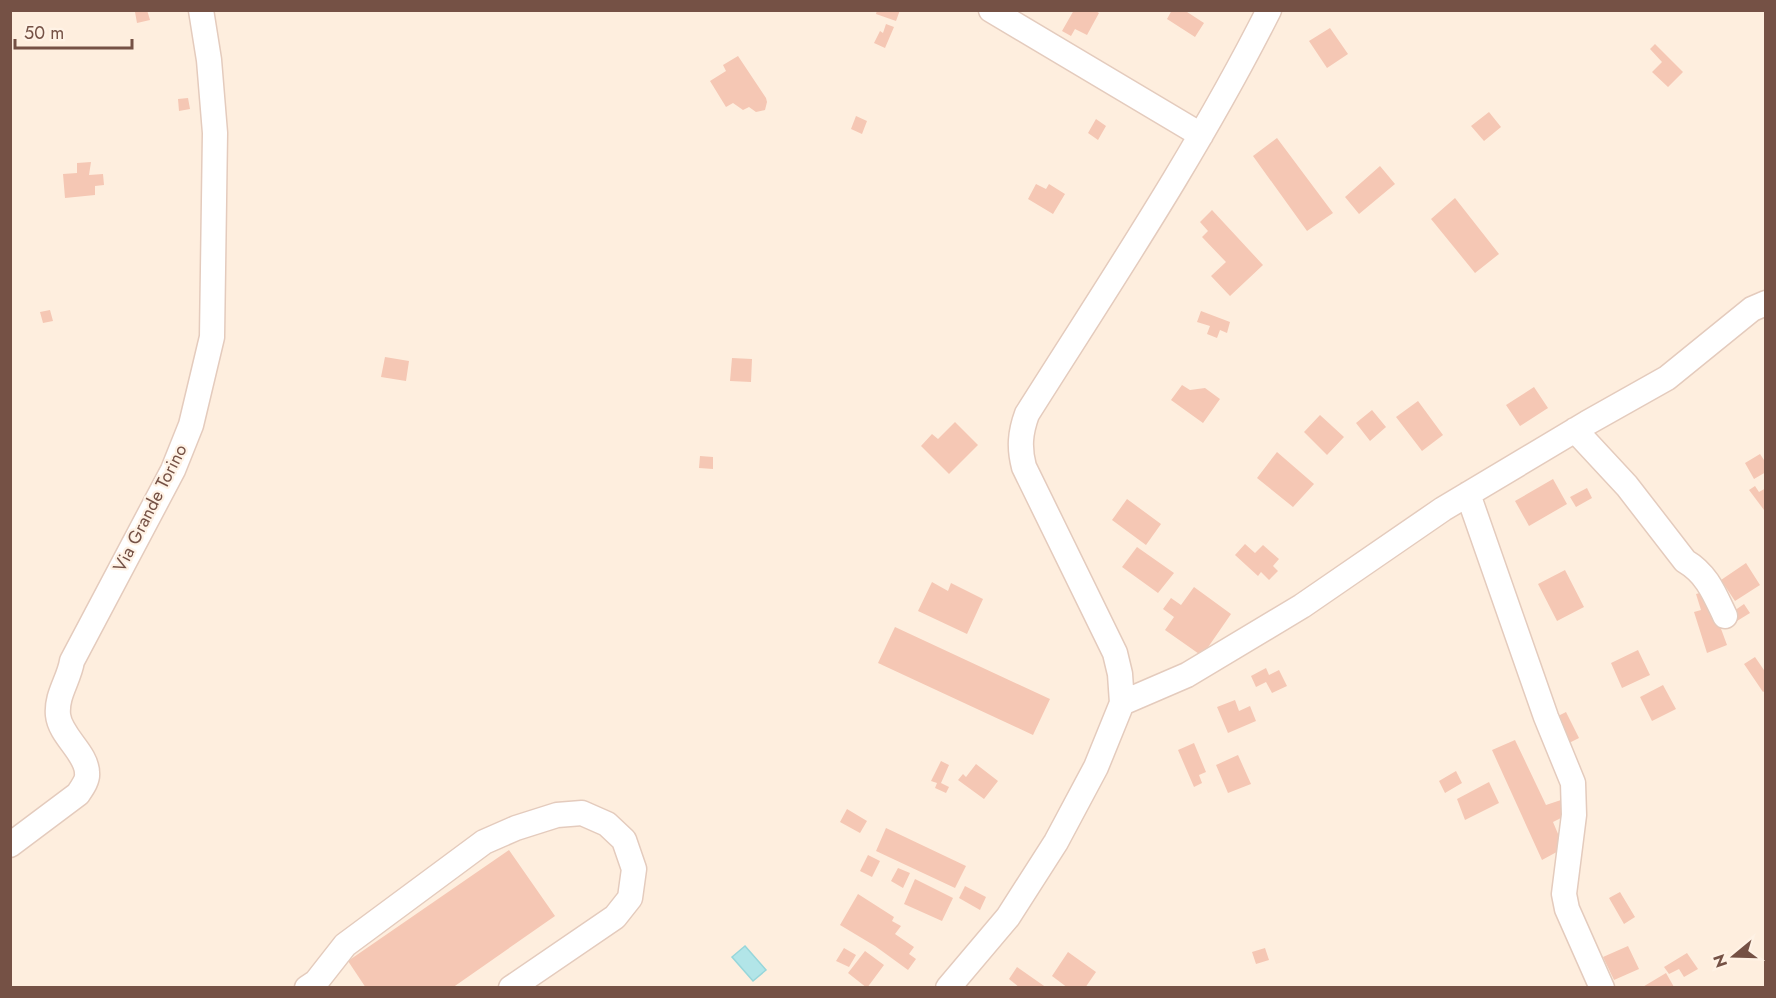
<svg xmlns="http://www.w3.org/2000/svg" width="1776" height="998" viewBox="0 0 1776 998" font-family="Jost,sans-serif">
	<rect width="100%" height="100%" fill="#feeede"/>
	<path fill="#b2e5e8" stroke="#97d6da" stroke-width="1.5" d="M745 946 766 970 753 981 732 957Z"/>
	<path fill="#f5c7b4" d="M147 10 150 20 137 23 135 12Z
		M877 10H900L896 21 876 14Z
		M1074 10H1094L1099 13 1087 35 1075 29 1071 36 1062 31Z
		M1172 10H1184L1204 23 1195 37 1167 19Z
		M886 24 894 27 885 48 874 43 880 31 883 33Z
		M1330 28 1348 54 1327 68 1309 41Z
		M1655 44 1683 72 1668 87 1652 72 1662 62 1650 49Z
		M738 56 766 98 767 102 765 110 756 112 749 107 743 110 733 103 726 107 710 81 726 71 723 65Z
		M188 98 190 109 179 111 178 99Z
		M1489 112 1501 127 1484 141 1471 126Z
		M856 116 867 121 862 134 851 129Z
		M1096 119 1106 126 1098 140 1088 133Z
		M1277 138 1333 213 1307 231 1253 156Z
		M91 162 89 175 103 174 104 185 95 186V195L65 198 63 174 77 173V163Z
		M1380 166 1395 184 1359 214 1345 197Z
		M1036 184 1046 189 1049 184 1065 194 1053 214 1028 199Z
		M1455 198 1499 254 1475 273 1431 219Z
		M1212 210 1263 265 1230 296 1211 276 1226 262 1202 237 1208 231 1200 222Z
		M50 310 53 321 43 323 40 312Z
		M1201 311 1230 322 1227 333 1220 330 1217 338 1207 334 1210 326 1197 322Z
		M385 357 409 361 406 381 381 377Z
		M732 358 752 359 751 382 730 381Z
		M1182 385 1190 390 1205 388 1220 399 1203 423 1171 400Z
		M1534 387 1548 408 1520 426 1506 405Z
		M1418 401 1443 435 1422 451 1396 417Z
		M1372 410 1386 427 1370 441 1356 423Z
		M1320 415 1344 437 1327 455 1304 432Z
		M955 422 978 445 949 474 921 446 932 434 938 439Z
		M1277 452 1314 484 1293 507 1257 478Z
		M1760 454 1766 463V472L1754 479 1745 463Z
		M700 456 713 457V469L699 468Z
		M1553 479 1567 504 1529 526 1515 501Z
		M1755 486 1759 492 1766 488 1764 510 1749 490Z
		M1587 488 1592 498 1576 507 1570 497Z
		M1127 499 1161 524 1146 545 1112 520Z
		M1245 544 1255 553 1263 545 1279 559 1273 566 1278 571 1269 580 1261 572 1258 576 1235 555Z
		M1137 547 1174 573 1158 593 1122 567Z
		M1746 563 1760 585 1735 601 1721 580Z
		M1565 570 1584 607 1557 621 1538 584Z
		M932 582 948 591 951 583 983 599 967 634 918 611Z
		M1194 587 1231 614 1202 656 1165 630 1174 617 1163 609 1171 598 1181 605Z
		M1707 591 1727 645 1707 653 1694 612 1701 610 1696 594Z
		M1744 604 1750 613 1737 621 1731 613Z
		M895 627 1050 699 1033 735 878 663Z
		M1638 650 1650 675 1622 688 1611 663Z
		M1755 657 1766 673V690L1763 692 1744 664Z
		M1266 668 1269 675 1279 670 1287 686 1272 693 1266 682 1256 687 1251 676Z
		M1663 685 1676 709 1652 721 1640 697Z
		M1235 700 1239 711 1250 706 1256 721 1228 733 1217 707Z
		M1566 712 1579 738 1565 745 1552 719Z
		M1515 740 1546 805 1567 798 1569 814 1553 822 1564 848 1542 860 1492 750Z
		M1194 743 1206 772 1199 775 1202 783 1194 787 1178 750Z
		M1238 755 1251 784 1228 793 1216 765Z
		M941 761 949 765 941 783 949 787 946 793 935 788 937 783 931 781Z
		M976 764 998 781 984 799 958 780 963 774 966 777Z
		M1456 771 1462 783 1445 793 1439 781Z
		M1489 782 1499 803 1465 820 1457 799Z
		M847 809 867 821 860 833 840 822Z
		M886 828 966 866 955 888 876 851Z
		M509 850 555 916 452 988H366L348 961Z
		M868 855 880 861 872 877 860 871Z
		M898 868 910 873 903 888 891 881Z
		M915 879 953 898 942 921 904 904Z
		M965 886 986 897 980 910 959 898Z
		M1620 892 1635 917 1624 924 1609 898Z
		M858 894 894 917 892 921 901 926 895 934 914 947 909 954 916 959 908 970 875 946 840 925Z
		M1628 946 1639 969 1614 980 1603 957Z
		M844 948 856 955 849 967 836 961Z
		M1265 948 1269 960 1256 964 1252 952Z
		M865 951 884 965 867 988 848 973Z
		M1068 952 1096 972 1085 988H1068L1052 976Z
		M1687 953 1698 969 1684 977 1679 969 1669 974 1664 967Z
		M1017 967 1047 988H1020L1009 979Z
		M1666 973 1674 987 1641 988Z"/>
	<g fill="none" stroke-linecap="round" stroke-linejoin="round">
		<defs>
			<path id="minor" d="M991 10 1201 135
				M1575 430 1627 486 1685 561C1707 574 1714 593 1725 616
				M1468 494 1546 717 1573 783 1574 815 1564 894 1567 909 1602 988
				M1122 703 1187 675 1302 606 1443 509 1587 423 1667 378 1752 309 1766 303
				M10 845 78 794C82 788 88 780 87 773 87 753 60 736 58 715 56 695 69 680 72 661L173 470 191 425 212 337 215 133 209 60 201 10
				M307 988 316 982 345 945 484 842 516 828 557 815 582 813 607 824 624 840 634 869 630 898 615 917 511 988
				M948 988 1008 917 1056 842 1096 767 1122 703 1120 674 1115 653 1024 467C1019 448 1020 433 1027 414 1111 281 1198 151 1269 10"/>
		</defs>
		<use href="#minor" stroke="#e4cbbd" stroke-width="27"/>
		<use href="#minor" stroke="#fff" stroke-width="24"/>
	</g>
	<g text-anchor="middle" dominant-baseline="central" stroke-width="4.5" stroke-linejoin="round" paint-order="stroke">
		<g font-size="18" fill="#755145" stroke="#fff2e5">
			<text transform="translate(150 508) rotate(-63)">Via Grande Torino</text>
		</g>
	</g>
	<rect width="1776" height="998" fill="none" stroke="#755145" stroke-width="24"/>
	<g transform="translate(1734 956) rotate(251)" stroke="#fff2e5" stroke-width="4.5" paint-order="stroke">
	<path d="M0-4.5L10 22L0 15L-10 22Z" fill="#755145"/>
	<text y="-9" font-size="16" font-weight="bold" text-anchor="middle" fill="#755145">N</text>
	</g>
	<path d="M15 39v9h117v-9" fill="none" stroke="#755145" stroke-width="3"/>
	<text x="24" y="39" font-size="18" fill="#755145" stroke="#fff2e5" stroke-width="4.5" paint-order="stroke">50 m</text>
</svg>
